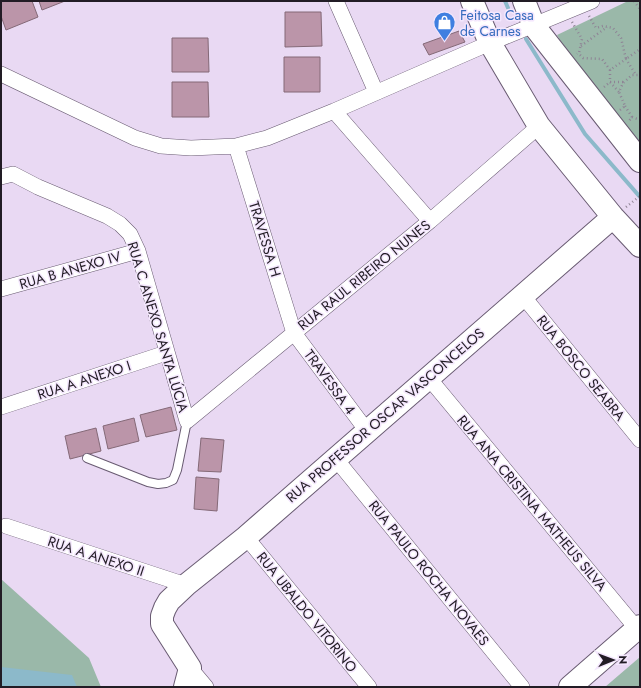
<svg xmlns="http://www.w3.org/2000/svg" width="641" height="688" viewBox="0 0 641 688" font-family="Jost,sans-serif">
	<rect width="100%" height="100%" fill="#e9d9f3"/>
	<path fill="#9ab8a9" d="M628 1H638L640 4V141L637 144 575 66 557 35Z
		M1 579 89 658 101 687H1Z
		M640 657V687H605Z"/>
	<path fill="#8cb9ca" d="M1 667 72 675 77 687H1Z"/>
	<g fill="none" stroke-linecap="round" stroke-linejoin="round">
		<path stroke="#8cb9ca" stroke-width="4" d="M505 1 508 8
			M526 39 585 134 640 197"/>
	</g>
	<path fill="#bb95a9" stroke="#846977" d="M1 1H32L38 17 6 30 1 16Z
		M39 1H65L42 10Z
		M285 12H321L322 46 285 47Z
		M459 31 465 42 429 55 423 44Z
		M172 38H208L209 72H172Z
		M284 57H320V92H284Z
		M172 82H208L209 117H172Z
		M171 407 177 430 146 437 140 415Z
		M134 418 139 441 108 449 103 426Z
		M96 428 101 451 70 459 65 436Z
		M201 438 224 440 221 472 198 471Z
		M196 477 219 479 217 511 194 509Z"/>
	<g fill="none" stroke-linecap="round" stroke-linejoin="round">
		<defs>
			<path id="lane" d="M87 458 148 482 158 484 166 483 173 480 177 470 187 421"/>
			<path id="street" d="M336 1 376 92
				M1 74 135 138 161 146 191 148 236 146 267 138 334 111 490 43 592 1
				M334 111 430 221
				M236 146 294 333 367 431
				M1 177 13 174 38 187 107 216 120 224 130 234 138 251 187 421 430 221 539 126
				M1 289 138 251
				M523 296 640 440
				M428 377 637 629
				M1 407 166 353
				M335 458 522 687
				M6 526 186 585
				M246 537 369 687
				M190 668 206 687"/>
			<path id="secondary" d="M472 1 490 43 539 126 613 217 640 246
				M524 1 534 26 640 161
				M185 687 190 668 162 624V616L165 608 169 601 186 585 246 537 613 217
				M570 687 640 626"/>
		</defs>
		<use href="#lane" stroke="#695b72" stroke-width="10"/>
		<use href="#street" stroke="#695b72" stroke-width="16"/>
		<use href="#secondary" stroke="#695b72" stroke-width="24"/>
		<path stroke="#8e8395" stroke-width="2.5" stroke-dasharray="1 3" stroke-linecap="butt" d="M634 1 640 9
			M589 16 596 28 603 26 613 28 621 38 626 59 640 49
			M572 22 582 39 579 53 577 54
			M581 46 607 27
			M580 55 583 58 602 59 610 70
			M623 82H610V70L626 59 636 75
			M604 87 610 82 619 92
			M625 106 632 117 629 121
			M620 110 625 106 619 92 623 83 632 75H640
			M632 117 640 120
			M626 207 640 196"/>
		<use href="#lane" stroke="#fff" stroke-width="8"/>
		<use href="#street" stroke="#fff" stroke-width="15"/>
		<use href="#secondary" stroke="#fff" stroke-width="22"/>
	</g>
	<defs>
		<symbol id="shop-pin" viewBox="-11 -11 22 30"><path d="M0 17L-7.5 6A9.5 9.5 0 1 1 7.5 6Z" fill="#3f7fe0" stroke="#f4e7fd"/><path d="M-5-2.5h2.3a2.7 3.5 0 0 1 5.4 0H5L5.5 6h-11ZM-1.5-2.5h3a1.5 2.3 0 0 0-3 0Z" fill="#fff"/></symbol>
	</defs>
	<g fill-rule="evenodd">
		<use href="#shop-pin" x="432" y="10" width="25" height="34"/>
	</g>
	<g text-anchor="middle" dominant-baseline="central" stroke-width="3" stroke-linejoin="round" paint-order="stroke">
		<g font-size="14" fill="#366cbe" stroke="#f4e7fd" text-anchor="start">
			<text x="460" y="15">Feitosa Casa<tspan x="460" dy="16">de Carnes</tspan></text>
		</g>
		<g font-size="14" fill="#221c25" stroke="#f4e7fd">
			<text transform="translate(265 239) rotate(73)">TRAVESSA H</text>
			<text transform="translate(70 270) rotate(-16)">RUA B ANEXO IV</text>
			<text transform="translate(364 275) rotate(-39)">RUA RAUL RIBEIRO NUNES</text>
			<text transform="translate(158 327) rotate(73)">RUA C ANEXO SANTA LÚCIA</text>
			<text transform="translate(581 368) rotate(51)">RUA BOSCO SEABRA</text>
			<text transform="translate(84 380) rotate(-18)">RUA A ANEXO I</text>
			<text transform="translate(330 382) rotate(54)">TRAVESSA 4</text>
			<text transform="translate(385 415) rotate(-41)">RUA PROFESSOR OSCAR VASCONCELOS</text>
			<text transform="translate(532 503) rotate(50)">RUA ANA CRISTINA MATHEUS SILVA</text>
			<text transform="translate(96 556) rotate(18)">RUA A ANEXO II</text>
			<text transform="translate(429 573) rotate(51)">RUA PAULO ROCHA NOVAES</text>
			<text transform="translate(307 612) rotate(51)">RUA UBALDO VITORINO</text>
		</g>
	</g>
	<rect width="641" height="688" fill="none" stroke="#221c25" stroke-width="4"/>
	<g transform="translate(613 660) rotate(89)" stroke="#f4e7fd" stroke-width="3" paint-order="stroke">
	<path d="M0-3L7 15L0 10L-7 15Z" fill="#221c25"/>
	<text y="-6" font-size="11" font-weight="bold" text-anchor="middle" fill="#221c25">N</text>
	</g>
</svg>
